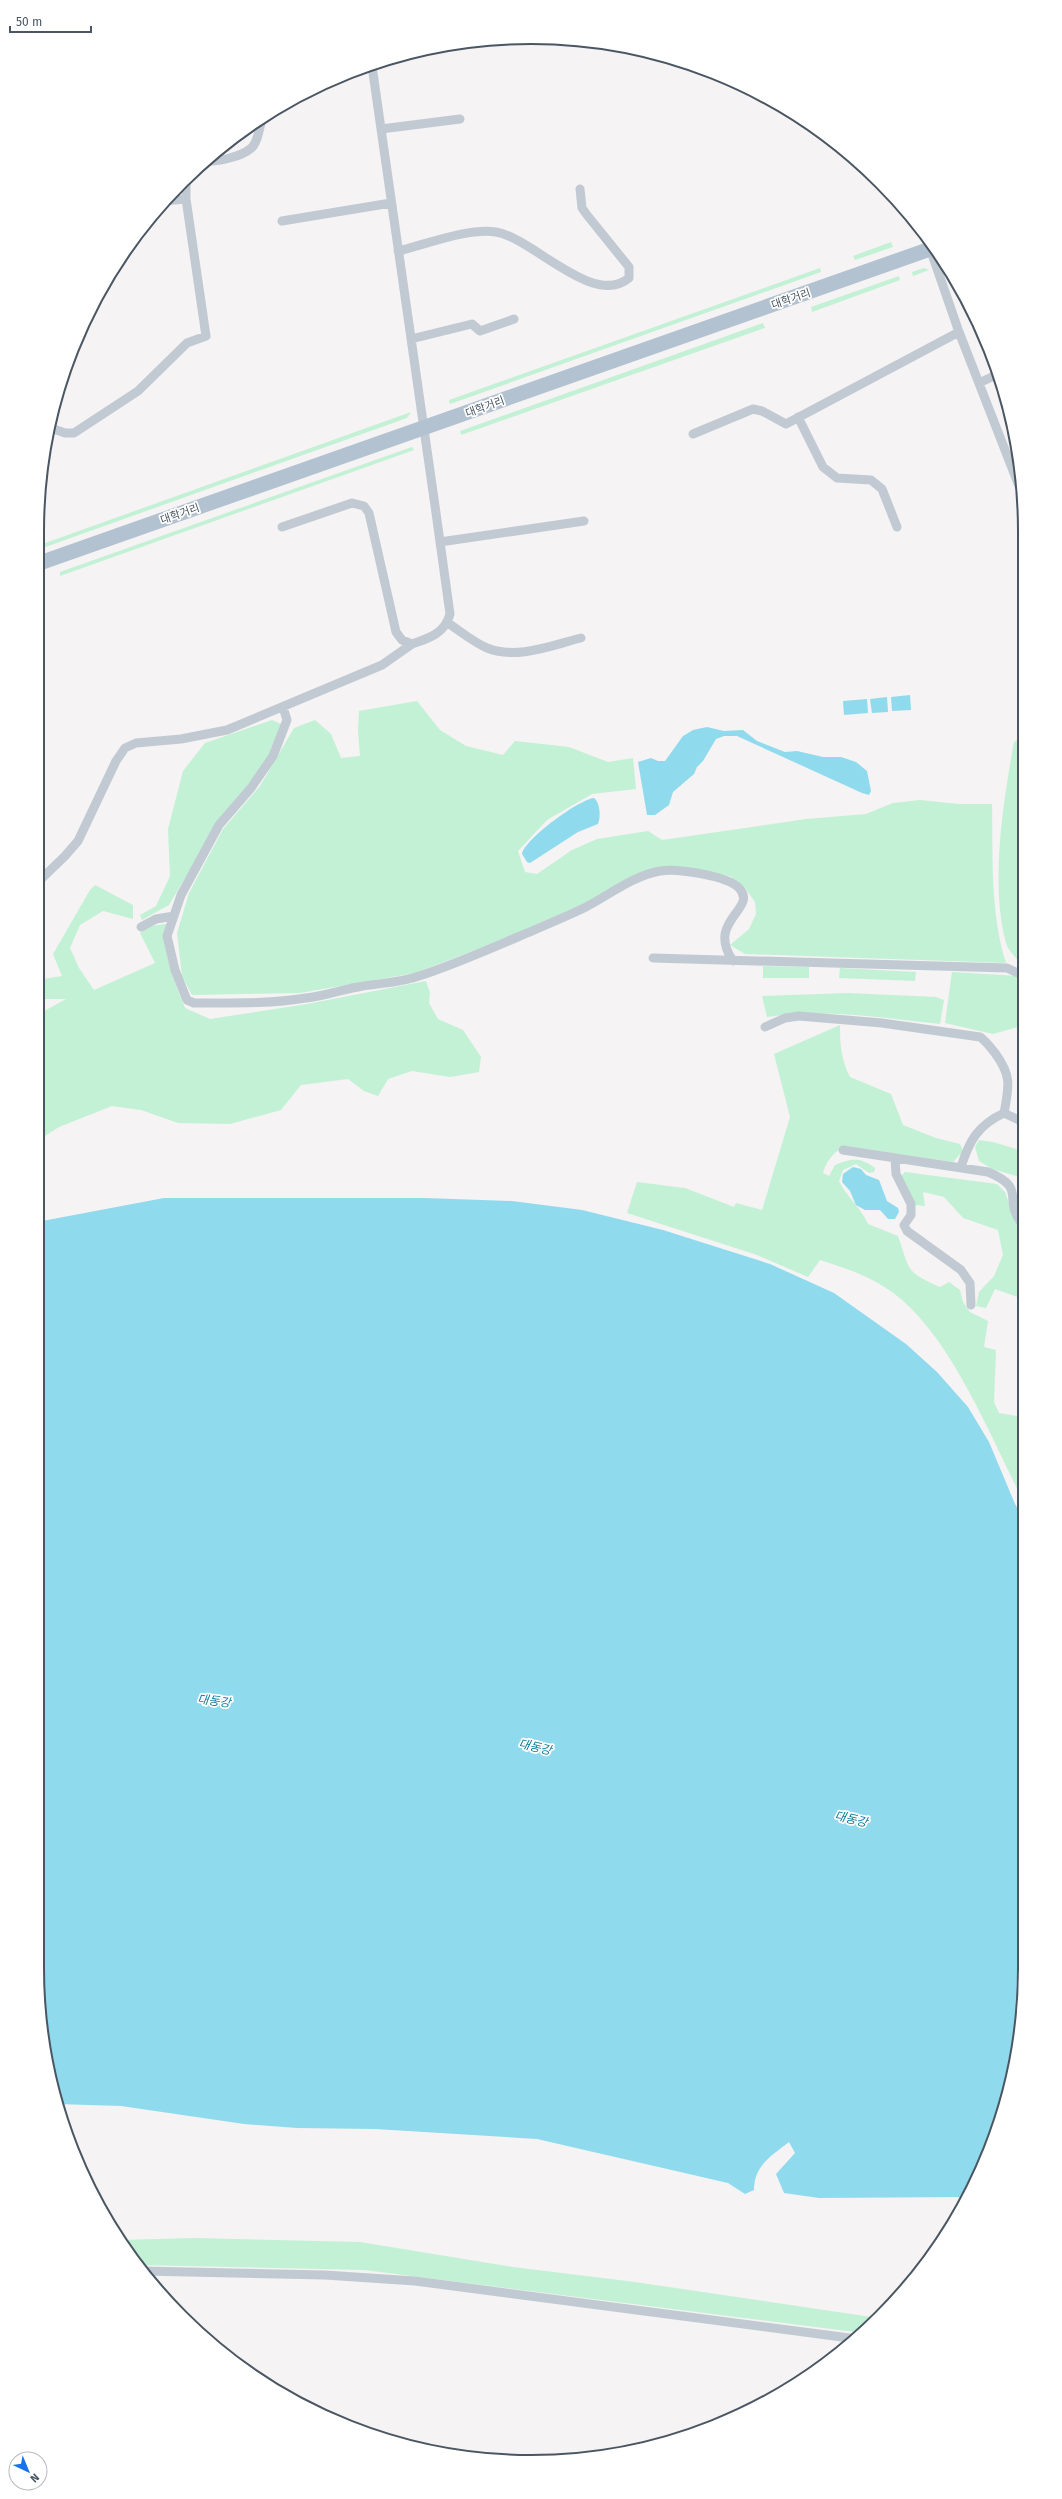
<svg xmlns="http://www.w3.org/2000/svg" width="1062" height="2499" viewBox="0 0 1062 2499" font-family="'Fira Sans','Noto Sans KR',sans-serif">
	<rect width="100%" height="100%" fill="#f5f3f3"/>
	<path fill="#c3f1d5" d="M891 242 893 247 855 260 853 256Z
		M820 268 821 272 450 404 449 400Z
		M924 268 929 270 913 276 912 272Z
		M899 276 900 280 812 312 811 307Z
		M763 323 765 328 461 435 460 431Z
		M411 412 407 418 37 550V546Z
		M412 447 414 450 60 576V572Z
		M417 701 440 730 466 746 503 755 515 741 569 747 608 762 633 758 636 789 592 794 547 820 518 851 525 872 537 874 572 850 597 839 648 831 662 840 806 819 866 814 893 803 920 800 959 804H992C993 856 990 912 1006 963L745 954 730 945 749 929 756 914 755 902 745 888 730 876 676 866 650 869 581 905 491 944 415 973 300 993 192 995 182 976 177 933 189 893 223 829 260 786 294 728 315 720 331 734 341 758 360 756 358 731 359 711Z
		M272 720 283 725 271 755 249 786 217 824 169 905 142 920 140 915 156 906 170 876 168 829 183 771 205 743Z
		M1022 737V965C1017 959 1008 950 1006 943 990 883 1003 803 1014 742Z
		M95 885 133 905V919L103 911 80 925 70 948 79 968 94 990 155 963 140 933 150 926 167 924C161 952 175 982 185 1008L210 1019 307 1004 426 981 430 993 429 1003 438 1019 463 1030 481 1057 479 1072 450 1077 412 1071 388 1079 378 1096 364 1091 348 1079 301 1085 281 1110 230 1124 178 1123 141 1110 112 1106 59 1127 37 1141V1015L66 999H37V980L62 976 53 954 90 890Z
		M763 966 809 967V978H763Z
		M840 968 916 972 915 981 839 978Z
		M952 972 1018 976 1022 979V1026L993 1034 945 1023Z
		M848 993 936 997 944 1000 940 1024C883 1018 824 1008 767 1017L762 996Z
		M840 1025C840 1045 841 1059 850 1077L891 1094 903 1125 936 1138 960 1144 963 1151 953 1162 845 1146C834 1152 826 1161 823 1173L829 1176 835 1165C852 1158 860 1157 875 1168L874 1172 869 1173 856 1164 843 1170 839 1181C847 1197 861 1208 868 1224L898 1236C910 1270 905 1272 940 1287L949 1282 960 1290 963 1302 970 1312 988 1321 984 1347 996 1350 994 1402 999 1413 1023 1417 1024 1502C991 1438 955 1346 902 1300 878 1279 849 1269 820 1260L808 1277 757 1255 627 1213 637 1182 685 1188 734 1207 736 1203 762 1210 790 1117 774 1054Z
		M979 1140 993 1142 1023 1151V1178L992 1169 979 1161 975 1147Z
		M905 1172 997 1184 1005 1192 1023 1241V1299L995 1289 986 1308 976 1306 979 1292 994 1276 1003 1255 998 1230 963 1218 944 1197 923 1192 925 1206 915 1205 901 1176Z
		M195 2238 360 2242 513 2267 635 2282 878 2318 863 2333 364 2270 139 2265 121 2240Z"/>
	<path fill="#90daee" d="M910 695 911 710 892 711 891 697Z
		M887 697 888 712 872 713 870 699Z
		M867 699 868 713 844 715 843 701Z
		M707 727 724 731 743 730 757 741 785 752 797 751 823 757H841L856 762 867 771 871 791 869 795 862 793 737 736H724L716 739 703 761 697 767 694 774 673 792 669 805 655 815H647L638 762 651 758 658 761H665L683 736 693 730Z
		M594 798C600 803 601 816 598 824L578 832 530 863 527 862 522 854C525 839 578 800 594 798Z
		M853 1167 861 1169 866 1175 879 1180 887 1201 898 1208 899 1212 895 1219H888L880 1210H865L856 1205 850 1191 842 1182 843 1174Z
		M164 1198H425L512 1201 582 1210 663 1230 770 1264 834 1293 906 1344 937 1372 968 1407 989 1442 1015 1504 1024 1518 1025 1968 1016 2064 999 2127 967 2197 819 2198 784 2193 776 2174 795 2153 789 2142C771 2156 754 2166 754 2190L745 2194 728 2183 537 2139 375 2129 297 2128 244 2124 121 2106 57 2104 46 2064 37 1968V1222Z"/>
	<g fill="none" stroke-linecap="round" stroke-linejoin="round">
		<path stroke="#c1cad2" stroke-width="9" d="M381 129 460 119
			M207 161C218 162 242 156 250 149 258 144 259 128 262 120
			M164 201 186 199
			M282 221 391 203
			M925 234 959 332 1021 491
			M398 251C424 245 470 227 496 232 533 238 593 308 629 278V267L587 215 582 208 580 189
			M411 339 472 324 480 331 514 319
			M979 383 996 375
			M798 417 823 467 837 478 871 480 882 489 897 527
			M48 427 65 433H74L138 391 187 343 206 336 186 199V180
			M693 434 753 409 762 411 786 424 959 332
			M282 527 352 503 364 506 369 513 396 632 402 640 412 644C430 638 445 633 450 614 425 431 398 248 372 66
			M440 542 584 521
			M448 623C460 631 473 642 487 648 517 660 552 645 581 638
			M283 707 287 720 273 756 251 788 219 825 181 895 167 936 175 970 187 1000 194 1003C231 1003 270 1004 306 998 324 996 340 990 358 987 377 983 400 983 419 976 453 965 487 950 520 936 541 927 563 918 584 908 608 896 632 876 660 871 677 868 728 876 739 888 759 909 705 920 733 961
			M37 883 65 856 78 841 116 761 125 748 136 743 181 739 227 730 382 665 412 644
			M141 927 156 919 174 916
			M653 958 1007 968 1022 975
			M765 1027 785 1018 799 1016 882 1023 980 1037C986 1041 990 1047 995 1053 1012 1076 1009 1086 1004 1113L1023 1122
			M843 1150 988 1172C1029 1189 1001 1199 1023 1225
			M895 1158 896 1174 911 1204V1215L904 1225 907 1231 961 1270 970 1283 971 1305
			M961 1167C969 1141 978 1125 1004 1113
			M143 2271 325 2275 415 2281 857 2339"/>
		<path stroke="#b3c2d1" stroke-width="15" d="M37 564 933 248"/>
	</g>
	<g text-anchor="middle" dominant-baseline="central" stroke-width="3.5" stroke-linejoin="round" paint-order="stroke">
		<g font-size="11" fill="#4a5661" stroke="#fff">
			<text transform="translate(791 299) rotate(-19)">대학거리</text>
			<text transform="translate(485 407) rotate(-20)">대학거리</text>
			<text transform="translate(180 514) rotate(-19)">대학거리</text>
		</g>
		<g font-size="12" font-style="italic" fill="#0c7c9b" stroke="#fff">
			<text transform="translate(214 1701) rotate(7)">대동강</text>
			<text transform="translate(535 1747) rotate(13)">대동강</text>
			<text transform="translate(851 1819) rotate(13)">대동강</text>
		</g>
	</g>
	<path d="M0 0H1062V2499H0ZM531 44H531A487 487 0 0 1 1018 531V1968A487 487 0 0 1 531 2455H531A487 487 0 0 1 44 1968V531A487 487 0 0 1 531 44Z" fill="#fff" fill-rule="evenodd"/>
	<path fill="none" stroke="#4a5661" stroke-width="2" d="M531 44H531A487 487 0 0 1 1018 531V1968A487 487 0 0 1 531 2455H531A487 487 0 0 1 44 1968V531A487 487 0 0 1 531 44Z"/>
	<g transform="translate(28 2471) rotate(136)"><circle r="19" fill="#ffffff" stroke="#b7bbc0"/>
	<path d="M0-3L7 15L0 10L-7 15Z" fill="#1a73e8"/>
	<text y="-6" font-size="11" font-weight="bold" text-anchor="middle" fill="#4a5661">N</text>
	</g>
	<path d="M10 26v6h81v-6" fill="none" stroke="#4a5661" stroke-width="2"/>
	<text x="16" y="26" font-size="12" fill="#4a5661" stroke="#ffffff" stroke-width="3" paint-order="stroke">50 m</text>
</svg>
